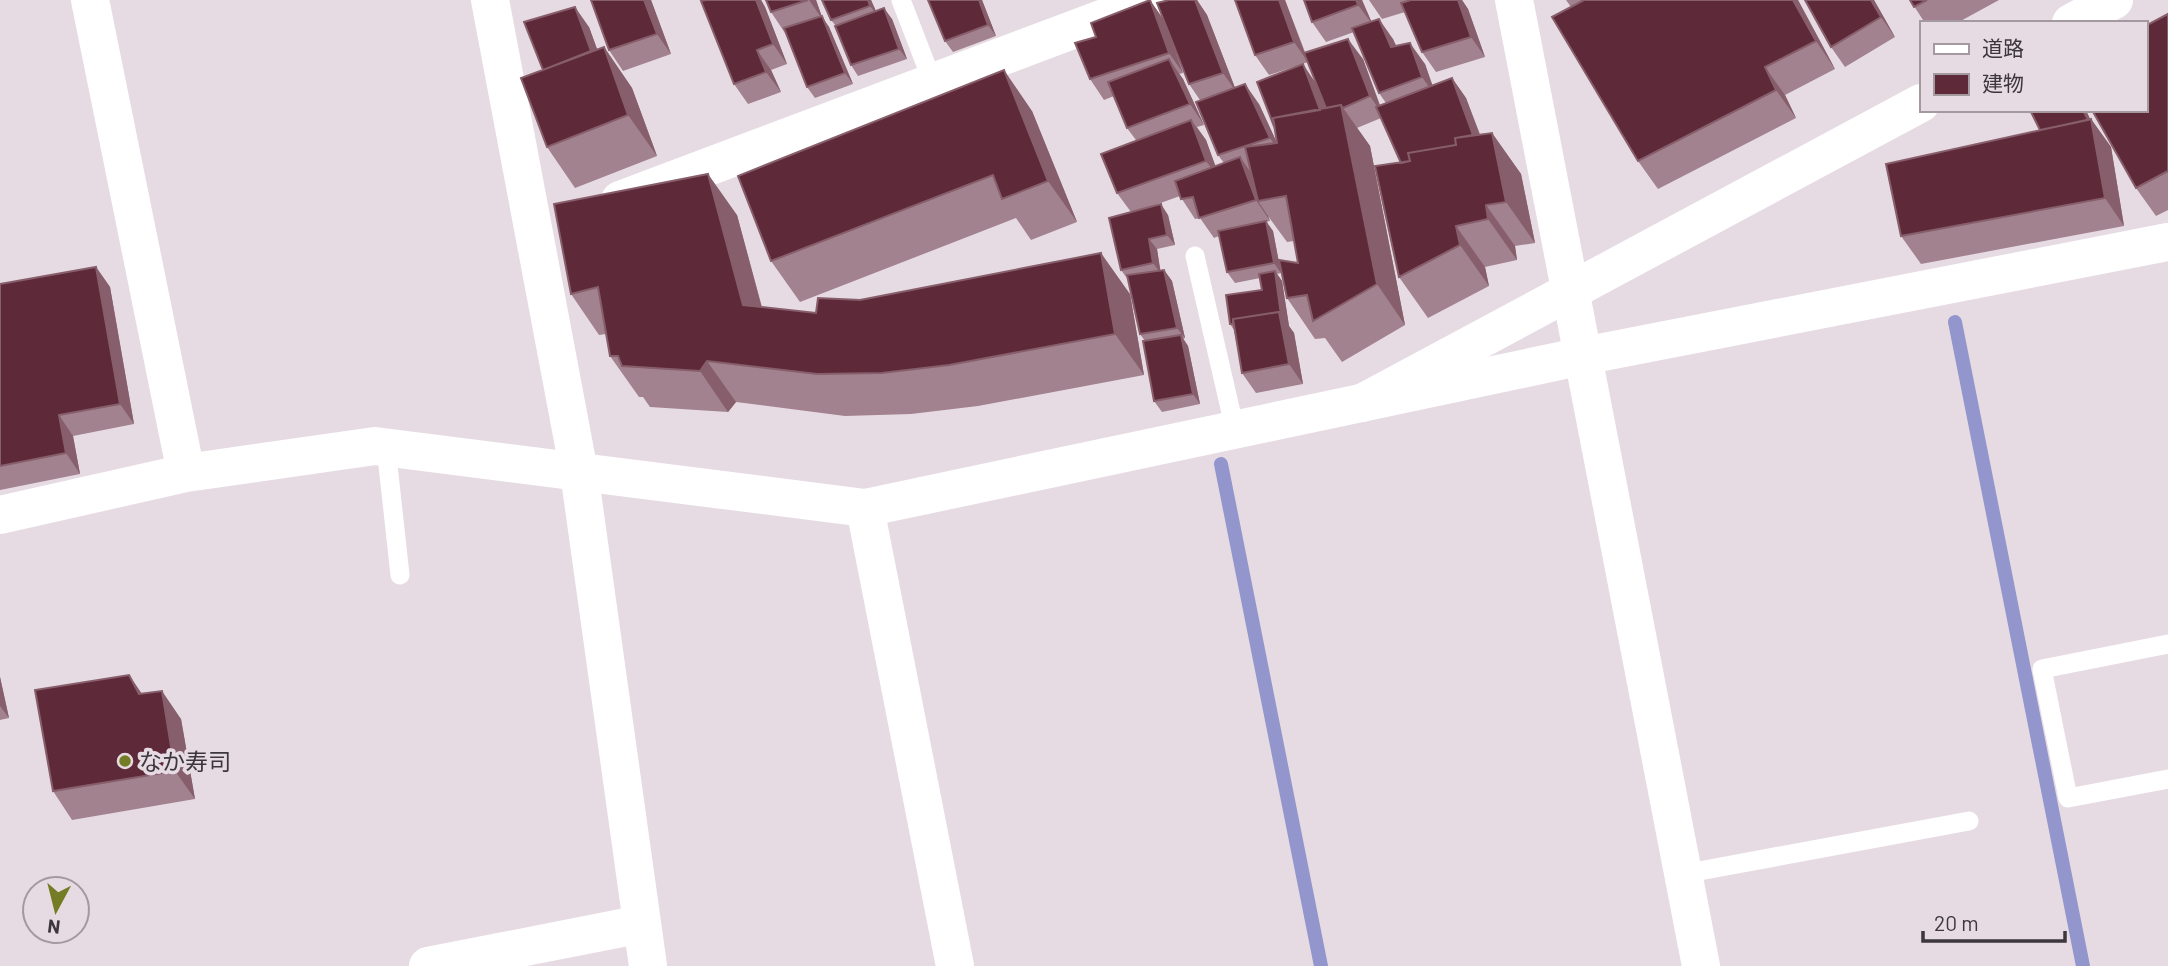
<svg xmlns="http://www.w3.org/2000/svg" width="2168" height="966" viewBox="0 0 2168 966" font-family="Barlow,'Noto Sans JP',sans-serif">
	<rect width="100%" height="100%" fill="#e7dbe3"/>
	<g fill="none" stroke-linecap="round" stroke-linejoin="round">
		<path stroke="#9396cc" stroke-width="14" d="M1955 322 2083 966
			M1221 464 1321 966"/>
		<path stroke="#fff" stroke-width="19" d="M901 0 933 83
			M1195 256 1235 430
			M386 447 400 575
			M2168 644 2042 669 2068 798 2168 779
			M1683 874 1969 821"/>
		<path stroke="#fff" stroke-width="38" d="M90 0 186 473
			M490 0 579 472 648 966
			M1514 0 1701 966
			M620 200 1152 0
			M865 508 955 966
			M0 515 186 473 375 446 865 508 1583 356 2168 242
			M428 966 642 924"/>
		<path stroke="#fff" stroke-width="38" d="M2071 23 2114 0
			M1362 403 1921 103"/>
	</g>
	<path fill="#a2828e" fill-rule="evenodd" d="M651 0 671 54 623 71 609 50Z
		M706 0H761L765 7 787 64 771 70 781 92 748 104 734 84Z
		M766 0H816L822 17 829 27 853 84 815 98 807 87 785 33 771 12Z
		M822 0H871L876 11 892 19 907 59 858 76 851 65 836 26 831 20Z
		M982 0 996 36 953 52 945 41Z
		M1169 0H1197L1207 15 1235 88 1259 104 1277 143 1316 83 1308 62 1269 75 1255 55 1235 0H1285L1305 52 1363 59 1380 105 1386 103 1379 93 1354 32 1326 42 1312 22 1362 0 1371 22 1393 39 1396 46 1425 64 1432 85 1452 78 1466 98 1480 134 1492 133 1521 174 1535 243 1515 246 1517 260 1485 267 1489 286 1428 318 1399 277 1401 163 1381 118 1357 128 1370 146 1405 325 1342 362 1325 338 1315 339 1287 298 1298 263 1294 241 1287 242 1268 216 1270 221 1266 222 1273 231 1281 273 1277 274 1282 281 1289 326 1294 333 1303 384 1256 393 1242 373 1234 330 1230 324 1262 290 1260 278 1235 283 1227 272 1219 236 1214 238 1200 218 1195 219 1180 196 1141 210 1168 215 1175 245 1157 249 1160 270H1164L1172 281 1185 338 1183 339 1188 346 1200 404 1162 412 1154 401 1145 341 1140 334 1129 281 1121 270 1131 212 1117 193 1136 140 1127 128 1114 96 1104 100 1090 79 1096 37 1163 17ZM1170 36 1189 84 1200 100 1218 155 1224 163 1215 166 1206 140 1197 127 1204 125 1183 79 1179 74 1183 73Z
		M1369 0H1462L1468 9 1485 57 1436 72 1422 52 1405 12 1382 19Z
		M1566 0H1798L1835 69 1785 95 1796 118 1658 189 1638 161 1571 7Z
		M1874 0 1895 37 1845 67 1831 47Z
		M1910 0H1999L1957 23H1925Z
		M2168 14V210L2156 216 2136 188Z
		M589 27 597 49 604 47 632 88 657 156 575 188 547 147 543 70Z
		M1032 111 1077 222 1031 240 1016 218 800 302 771 261Z
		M2091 119 2111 147 2124 226 1921 264 1901 236Z
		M737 215 762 307 816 313 860 300 1130 294 1144 375 978 406 911 414 845 416 736 402 728 412 650 407 643 397H639L610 356 606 334 599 335 571 294Z
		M96 267 110 287 134 424 73 436 80 474 0 490V284Z
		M129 675 142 694 181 719 195 799 72 820 53 791Z
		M0 677 9 718 0 720Z"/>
	<path fill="#875e6b" d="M644 0H651L671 54 657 34Z
		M756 0H761L765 7 787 64 773 44Z
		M809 0H816L822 17 829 27 853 84 845 73 823 20Z
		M868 0H871L878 16 870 6Z
		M979 0H982L996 36 988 25Z
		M1150 0 1164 20 1183 73 1169 53Z
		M1195 0H1197L1207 15 1237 93 1223 73Z
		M1279 0H1285L1308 62 1294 42Z
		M1356 0H1362L1373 25 1358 5Z
		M1458 0H1462L1468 9 1485 57 1471 37Z
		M1793 0H1798L1835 69 1816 41Z
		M1871 0H1874L1895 37 1881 17Z
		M575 7 589 27 608 79 593 59Z
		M884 8 892 19 907 59 899 49Z
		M1379 19 1393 39 1406 67 1391 47Z
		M1348 39 1363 59 1384 117 1370 96Z
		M1410 43 1425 64 1437 98 1422 77Z
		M604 47 632 88 657 156 628 115Z
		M757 50 771 70 781 92 766 72Z
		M1169 59 1183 79 1204 125 1190 104Z
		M1303 64 1317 85 1336 137 1322 117Z
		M1765 67 1785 95 1796 118 1776 90Z
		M1004 70 1032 111 1077 222 1048 181Z
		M1452 78 1466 98 1489 160 1475 140Z
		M1245 84 1259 104 1284 158 1270 138Z
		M1341 105 1370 146 1405 325 1377 284Z
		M2083 110H2086L2092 123 2091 119 2111 147 2124 226 2105 198Z
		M1191 120 1206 140 1221 181 1206 161Z
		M1492 133 1521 174 1535 243 1506 202Z
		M1240 157 1254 177 1258 201 1268 216 1270 221 1256 200Z
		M708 174 737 215 772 346 743 305Z
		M1161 204 1168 215 1175 245 1167 235Z
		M1486 205 1515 246 1517 260 1488 219Z
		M1266 221 1273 231 1281 273 1274 263Z
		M1456 226 1485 267 1489 286 1460 245Z
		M1149 239 1157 249 1161 274 1153 263Z
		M1101 253 1130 294 1144 375 1115 334Z
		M96 267 110 287 134 424 120 404Z
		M1164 270 1172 281 1185 338 1177 328Z
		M1275 271 1282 281 1289 326 1294 333 1303 384 1289 364 1279 312Z
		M1181 335 1188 346 1200 404 1193 394Z
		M707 361 736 402 728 412 700 371Z
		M59 415 73 436 80 474 66 453Z
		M129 675 148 703 139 694Z
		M0 677 9 718 0 706Z
		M162 691 181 719 195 799 175 771Z"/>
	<path fill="#5e2938" stroke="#875e6b" stroke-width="2" d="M591 0H644L657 34 609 50Z
		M706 0H756L773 44 757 50 766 72 734 84 701 1Z
		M766 0H808L771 12Z
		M822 0H868L870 6 831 20Z
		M928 0H979L988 25 945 41Z
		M1150 0 1169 53 1090 79 1075 43 1096 37 1091 23Z
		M1169 0H1195L1223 73 1189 84 1157 3Z
		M1235 0H1279L1294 42 1255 55Z
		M1304 0H1356L1358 5 1312 22Z
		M1411 0H1458L1471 37 1422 52 1401 3Z
		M1584 0H1793L1816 41 1765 67 1776 90 1638 161 1552 17Z
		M1805 0H1871L1881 17 1831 47Z
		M1910 0H1927L1914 7Z
		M575 7 591 51 543 70 524 22Z
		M884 8 899 49 851 65 835 26Z
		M2168 14V171L2136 188 2092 110H2145V26Z
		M822 16 845 73 807 87 784 28Z
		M1379 19 1391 47 1410 43 1422 77 1379 93 1352 28Z
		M1348 39 1370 96 1343 108 1341 105 1326 108 1304 53Z
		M604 47 628 115 547 147 521 78Z
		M1169 59 1190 104 1127 128 1108 82Z
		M1303 64 1320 110 1273 118 1275 129 1257 82Z
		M1004 70 1048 181 1002 199 993 175 771 261 738 176Z
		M1452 78 1473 135 1455 138 1456 145 1408 153 1410 161 1401 163 1376 107Z
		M1245 84 1270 138 1218 155 1196 102Z
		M1341 105 1377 284 1313 321 1307 295 1287 298 1279 260 1298 263 1286 196 1258 201 1245 147 1277 143 1273 118Z
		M2030 110H2083L2088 120 2040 130Z
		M2091 119 2105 198 1901 236 1886 164Z
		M1191 120 1206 161 1117 193 1101 154Z
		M1492 133 1506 202 1486 205 1488 219 1456 226 1460 245 1399 277 1375 166 1410 161 1408 153 1456 145 1455 138Z
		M1240 157 1256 200 1199 218 1193 197 1181 199 1175 181Z
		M708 174 743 305 816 313 818 298 860 300 1101 253 1115 334 949 365 882 373 817 374 707 361 700 371 622 366 618 356H610L598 287 571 294 554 204Z
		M1161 204 1167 235 1149 239 1153 263 1121 270 1109 218Z
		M1266 221 1274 263 1227 272 1218 231Z
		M96 267 120 404 59 415 66 453 0 466V284Z
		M1164 270 1177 328 1140 334 1127 275Z
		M1275 271 1281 315 1279 312 1233 319V324H1230L1226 295 1262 290 1259 274Z
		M1279 312 1289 364 1242 373 1233 319Z
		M1181 335 1193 394 1154 401 1143 341Z
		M129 675 139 694 162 691 175 771 53 791 35 690Z"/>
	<circle fill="#757c26" stroke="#e7dbe3" stroke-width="2.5" cx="125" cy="761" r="7"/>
	<g text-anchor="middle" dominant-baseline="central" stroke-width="7" stroke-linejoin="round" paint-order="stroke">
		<g font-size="23" fill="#3c373a" stroke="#e7dbe3" text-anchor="start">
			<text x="139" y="761">なか寿司</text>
		</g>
	</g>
	<rect x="1920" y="21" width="228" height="91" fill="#e7dbe3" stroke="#a3999f" stroke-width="2"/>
	<rect x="1934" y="44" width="35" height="10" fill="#ffffff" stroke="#a3999f" stroke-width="2"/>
	<text x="1982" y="56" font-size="21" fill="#3c373a">道路</text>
	<rect x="1934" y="74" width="35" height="21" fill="#5e2938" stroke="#a3999f" stroke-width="2"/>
	<text x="1982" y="91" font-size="21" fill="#3c373a">建物</text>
	<g transform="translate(56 910) rotate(187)"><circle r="33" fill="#e7dbe3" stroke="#a3999f" stroke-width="2"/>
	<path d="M0-5L12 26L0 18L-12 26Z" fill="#757c26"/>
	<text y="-10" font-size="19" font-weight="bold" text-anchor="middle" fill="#3c373a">N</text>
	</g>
	<path d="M1923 931v10h142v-10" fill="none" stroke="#3c373a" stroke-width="3.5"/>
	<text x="1934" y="931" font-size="21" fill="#3c373a" stroke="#e7dbe3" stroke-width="5" paint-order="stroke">20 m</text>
</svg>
